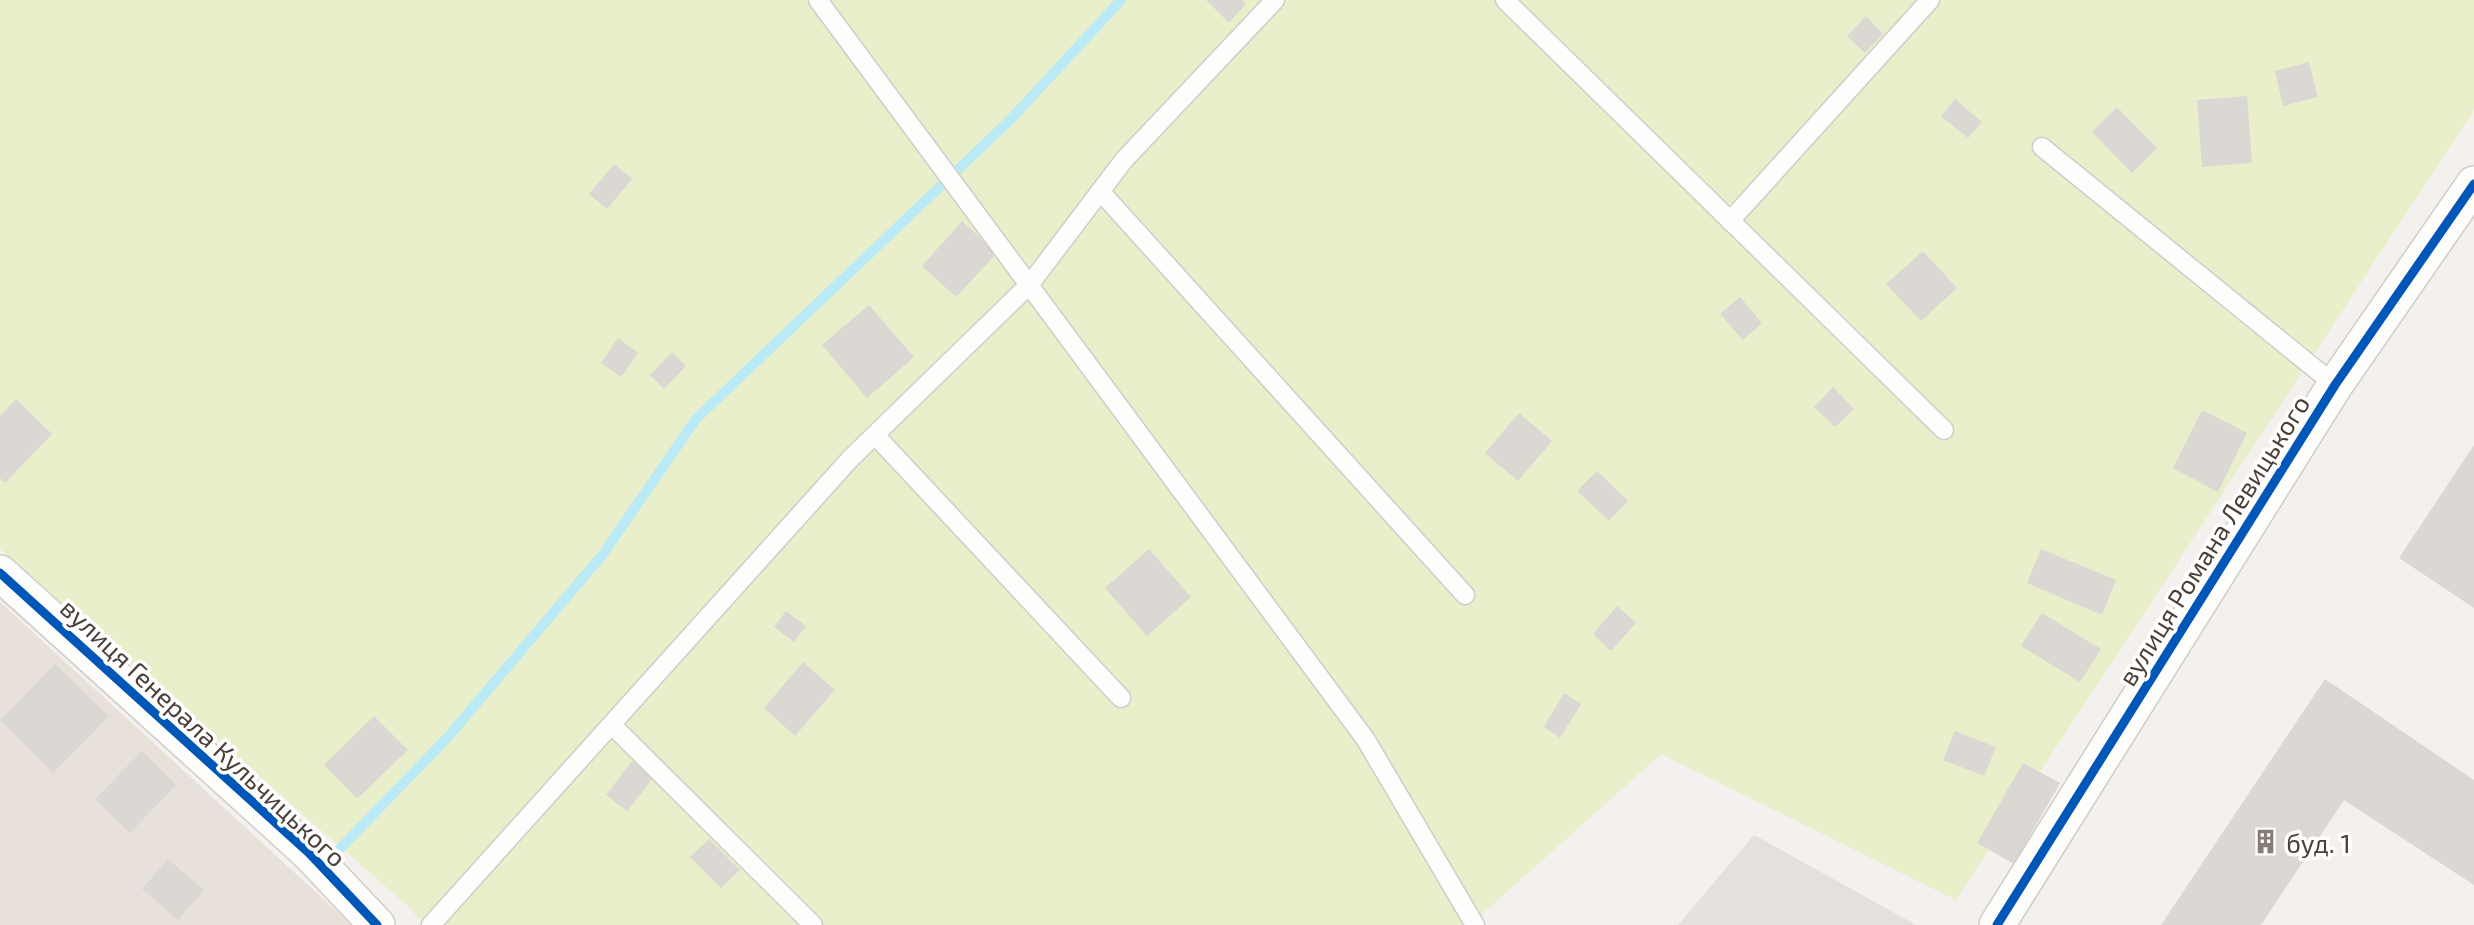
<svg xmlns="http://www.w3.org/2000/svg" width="2474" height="925" viewBox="0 0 2474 925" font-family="'Exo 2',sans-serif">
	<rect width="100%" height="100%" fill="#f3f0ed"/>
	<path fill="#e8e1da" d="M0 602 345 919 350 925H0Z"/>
	<path fill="#e6e0dc" d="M1754 835 1916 925H1678Z"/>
	<path fill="#e9efcb" d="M0 0H2474V110L1956 900 1661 754 1470 925H424L410 908 0 549Z"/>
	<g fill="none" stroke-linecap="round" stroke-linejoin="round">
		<path stroke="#baeaf5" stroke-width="10" d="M330 859 448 737 603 554 696 419 1011 119 1121 0"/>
	</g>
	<path fill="#dbd7d3" d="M1206 0H1242L1246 4 1229 23Z
		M1866 16 1883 34 1865 53 1847 36Z
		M2309 62 2318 97 2283 106 2275 71Z
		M2247 96 2252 163 2202 167 2197 100Z
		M1955 99 1982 122 1968 138 1941 116Z
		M2117 107 2157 148 2132 173 2092 132Z
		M614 164 632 179 607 209 589 194Z
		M962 221 997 253 956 297 922 266Z
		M1923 251 1957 288 1921 321 1886 284Z
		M1740 297 1762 323 1743 340 1720 314Z
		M869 305 914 357 867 398 822 345Z
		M618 338 638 353 621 377 601 363Z
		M672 352 686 366 664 389 650 375Z
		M1833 387 1854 409 1835 427 1814 407Z
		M16 399 52 434 5 483 0 478V416Z
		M2202 410 2247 433 2218 492 2173 468Z
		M1519 413 1552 441 1518 481 1485 453Z
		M2474 445V608L2399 558Z
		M1597 471 1628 501 1609 521 1577 491Z
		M1149 549 1191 597 1147 636 1105 588Z
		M2041 549 2116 580 2102 615 2027 583Z
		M1617 606 1636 623 1611 651 1593 634Z
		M786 611 806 626 794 642 774 627Z
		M2042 613 2101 649 2080 682 2021 646Z
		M803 662 835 690 795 736 764 708Z
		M55 664 109 716 53 773 0 720Z
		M2325 679 2474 780V885L2344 800 2261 925H2161Z
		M1564 693 1581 704 1560 738 1544 727Z
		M374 716 408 750 357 799 324 765Z
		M1955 731 1996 747 1984 776 1943 760Z
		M142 751 176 785 130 833 95 799Z
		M632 761 654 777 627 811 606 795Z
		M2023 763 2060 783 2014 864 1977 843Z
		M709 839 740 870 721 888 690 857Z
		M168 859 204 890 178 920 142 889Z"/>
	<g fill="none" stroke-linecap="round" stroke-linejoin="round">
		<defs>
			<path id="lane" d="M818 0 1366 740 1475 925
				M1505 0 1944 430
				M2042 147 2335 385
				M1100 191 1465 595
				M1730 221 1930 0
				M875 435 1121 698
				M613 726 813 925
				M431 925 850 459 1030 284 1124 160 1275 0"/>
			<path id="street" d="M0 573 309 853 377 925
				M1997 925 2335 385 2474 184"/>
		</defs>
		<use href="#lane" stroke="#d0ccc9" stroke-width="21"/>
		<use href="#street" stroke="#d0ccc9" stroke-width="38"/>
		<use href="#lane" stroke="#fdfdfc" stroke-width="18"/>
		<use href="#street" stroke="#fdfdfc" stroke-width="35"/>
		<defs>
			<path id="cycleway" d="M0 573 309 853 377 925
				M1997 925 2335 385 2474 184"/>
		</defs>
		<use href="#cycleway" stroke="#fff" stroke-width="13"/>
		<use href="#cycleway" stroke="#0057b8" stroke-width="9"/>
	</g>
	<defs>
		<symbol id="building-bare" viewBox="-9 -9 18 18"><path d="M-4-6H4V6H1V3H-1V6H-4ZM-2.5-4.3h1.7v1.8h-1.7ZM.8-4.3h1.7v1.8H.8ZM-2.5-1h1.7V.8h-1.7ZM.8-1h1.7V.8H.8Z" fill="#867d77" stroke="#fff" stroke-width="2.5" paint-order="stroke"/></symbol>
	</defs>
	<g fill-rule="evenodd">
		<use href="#building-bare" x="2248" y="824" width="35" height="35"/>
	</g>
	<g text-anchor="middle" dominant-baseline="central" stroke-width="7" stroke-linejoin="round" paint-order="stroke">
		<g font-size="26" fill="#4c3f37" stroke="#fff">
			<text transform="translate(2213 540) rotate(-58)">вулиця Романа Левицького</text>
			<text transform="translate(204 732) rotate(43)">вулиця Генерала Кульчицького</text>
		</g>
		<g font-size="26" fill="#4c3f37" stroke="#fff" text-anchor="start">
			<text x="2286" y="842">буд. 1</text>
		</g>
	</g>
</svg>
